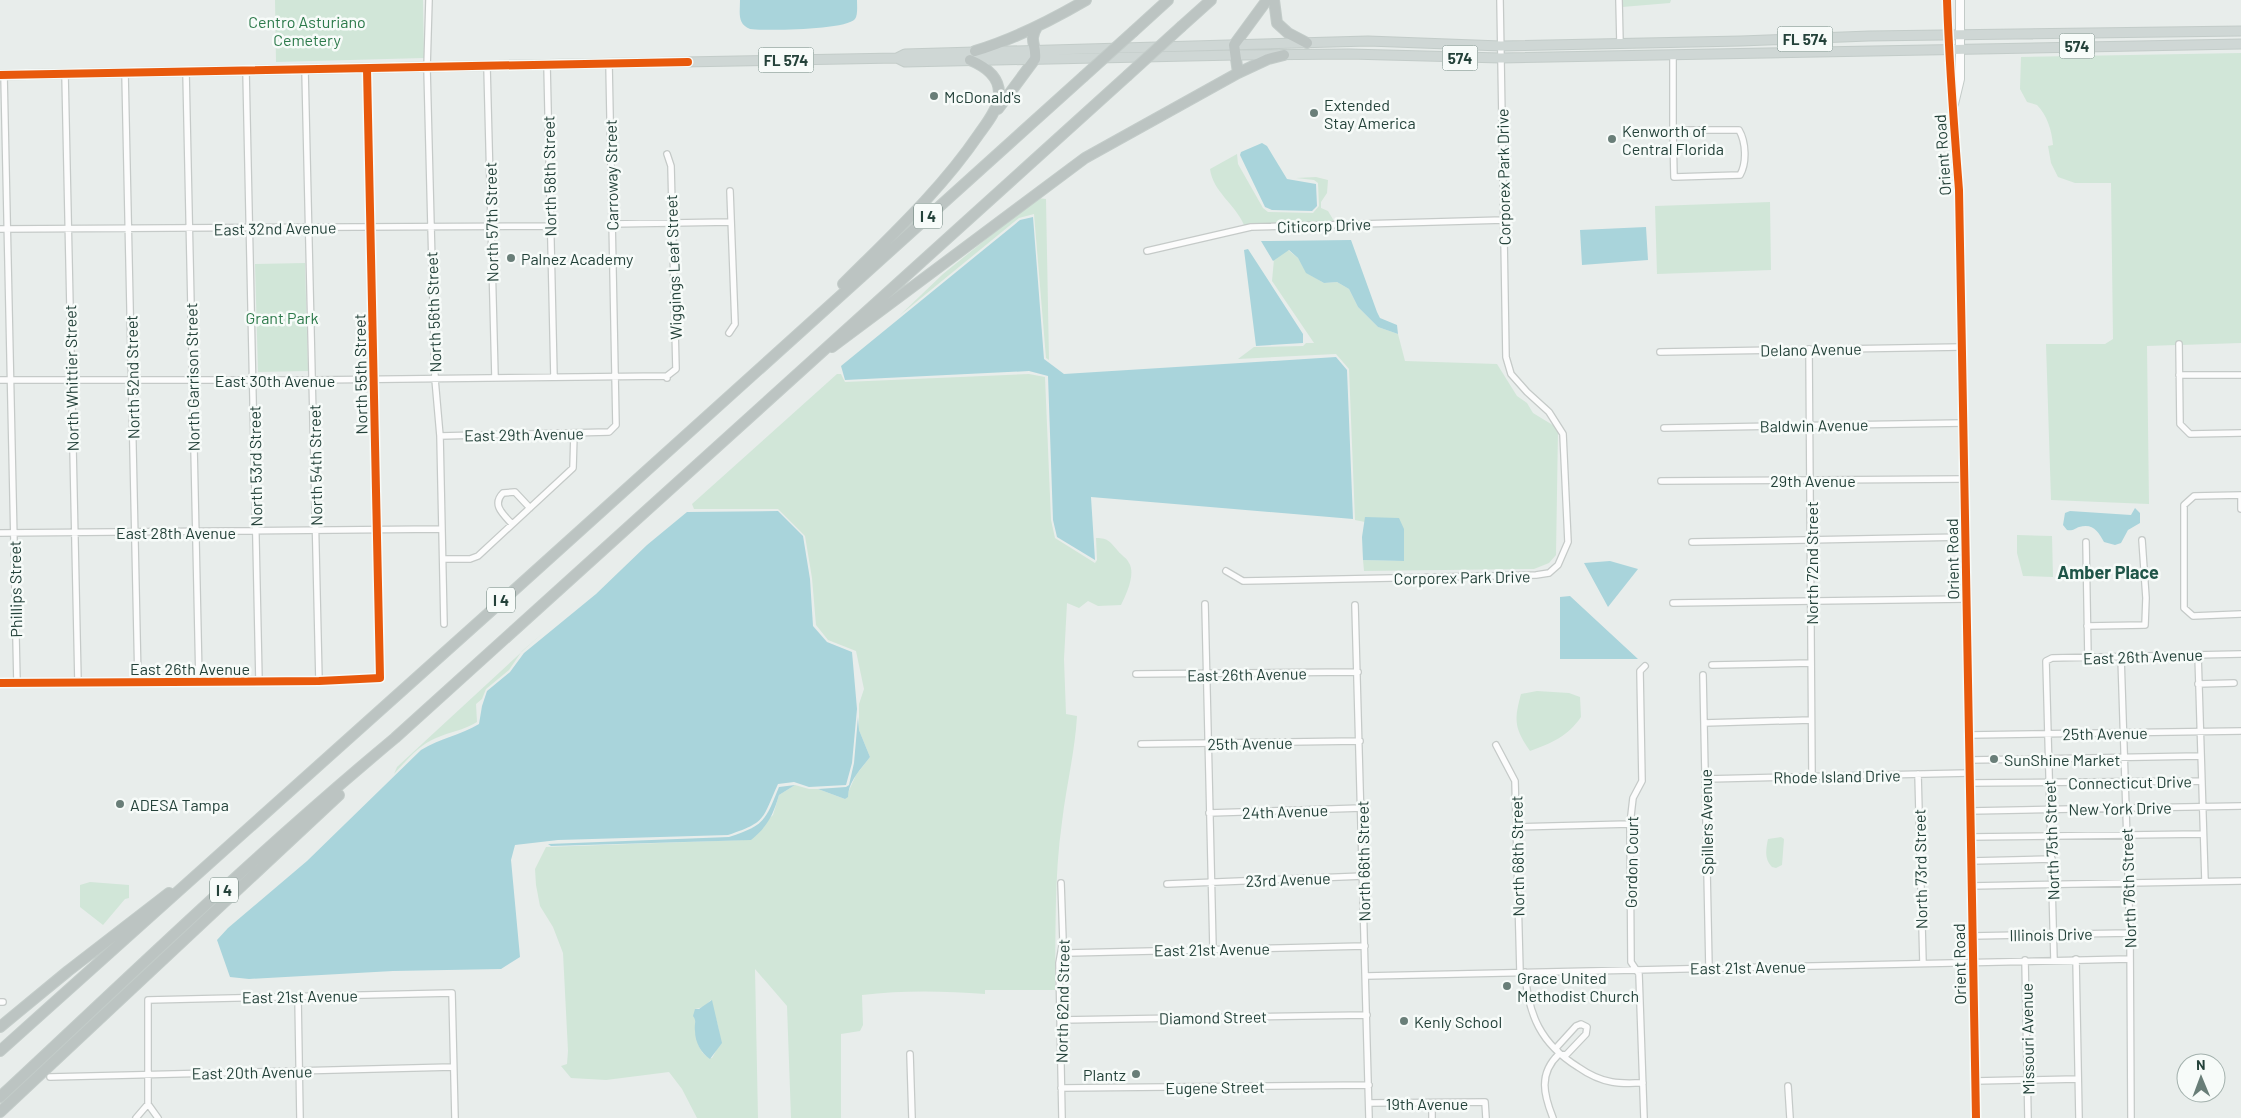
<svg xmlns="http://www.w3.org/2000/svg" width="2241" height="1118" viewBox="0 0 2241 1118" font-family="Barlow,sans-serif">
	<rect width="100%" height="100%" fill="#e8edeb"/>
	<path fill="#d1e6d8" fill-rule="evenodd" d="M275 0H423L424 58 276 62Z
		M1622 0H1671L1670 3 1622 7Z
		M2241 53V343L2181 345V341H2176V345L2147 346 2149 504 2051 500 2046 344H2105L2113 339 2111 183H2075L2058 177 2051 163 2048 146 2053 145C2052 131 2047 115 2037 105L2027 102 2020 89 2021 57Z
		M1237 154 1238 164 1263 208 1268 212 1313 213 1319 206 1318 183 1314 180 1296 178 1316 177 1328 180 1327 193 1321 202V208L1328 211 1334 221 1244 225C1236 205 1213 192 1210 169Z
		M1037 198 1046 199 1049 360 1046 358 1034 214 1019 218 899 316 943 274Z
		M1770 202 1771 270 1657 274 1655 206Z
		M1288 250 1298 258 1307 273 1324 283 1337 282 1349 289 1358 307 1378 327 1398 334 1405 361 1497 364 1517 396 1527 403 1533 413 1556 427 1558 430 1556 555 1549 563 1534 569 1364 571 1363 560 1403 561 1365 517V522L1355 520 1349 369 1336 354 1238 359 1254 347 1303 346 1306 343H1314L1272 281 1274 259Z
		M305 263 308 371 258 372 255 264Z
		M837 374H841L845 382 1029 374 1045 377 1051 520 1055 538 1095 563 1097 560 1096 538C1109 538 1110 542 1118 551 1121 555 1127 558 1129 563 1136 574 1126 595 1121 605L1098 606 1088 601 1079 608 1067 603 1064 659 1066 714 1077 716C1075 752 1066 787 1062 822 1054 877 1056 934 1055 990H985V994C945 991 903 990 862 995L863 1025 860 1031 841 1034V1118H791L787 1006 755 969 758 1118H697L682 1089 669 1072 606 1080 571 1078 561 1066 567 1064 568 1051 563 953 553 927 540 906 536 885 535 869 546 847 745 840 773 815 779 795 795 785 809 789H818L845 799 856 775 870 757 859 730V704L864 689 856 651 828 640 816 625 812 578 805 536 778 509H694L692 504ZM711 1000C715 1023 727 1035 712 1058 694 1056 695 1022 695 1009L704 1007Z
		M2017 535 2052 536 2053 577 2023 576 2017 553Z
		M544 632 522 651 509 670 486 689 482 699 476 704 477 722C462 731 452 731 436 738 419 745 406 761 394 774L397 767 527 647Z
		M1537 691 1569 693 1580 697 1581 717C1568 736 1552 743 1530 751 1514 728 1514 720 1521 694Z
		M1781 837 1784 839 1782 865 1776 868 1772 867C1764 859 1766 849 1768 839Z
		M90 882 129 885V898L125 899 103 925 80 907V885Z"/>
	<path fill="#a9d4db" d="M740 0H857C857 5 858 15 855 19 846 30 766 31 750 29 737 24 740 13 740 0Z
		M1262 143 1267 146 1287 179 1316 184 1317 206 1312 211 1272 210 1265 207 1240 155 1241 152Z
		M1033 217 1044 359 1064 374 1336 357 1347 370 1353 519 1091 497 1095 560 1057 537 1053 520 1048 376 1029 371 845 380 841 366 1020 220Z
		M1646 227 1648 260 1582 265 1580 230Z
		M1351 240 1377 312 1380 318 1397 325 1398 334 1378 327 1358 307 1349 289 1337 282 1324 283 1306 273 1298 258 1289 250 1273 261 1261 241Z
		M1248 249 1303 334V343L1256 346 1244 250Z
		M2135 508 2140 513V523L2128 530 2121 543 2115 545 2104 542C2098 531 2093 523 2079 527 2074 529 2073 531 2067 530L2063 525 2065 513 2070 511 2131 515Z
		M778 511 803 536 810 579 813 626 827 642 852 652 857 709 852 763 846 785 809 787 794 782 778 784C762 819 767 822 728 835L558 840 515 845 511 860 520 957 501 969 393 971 249 979 230 977 217 940 228 928 307 861 421 750C440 738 461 735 479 724L482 706 487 691 510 672 524 653 596 594 647 545 687 512Z
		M1365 517 1399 518 1404 529V561L1363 560 1362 537Z
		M1610 561 1638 569 1608 607 1584 563Z
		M1570 596 1638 659H1560V597Z
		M858 717 859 730 870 757C861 769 848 782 848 797L845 799 818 789 846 787 849 785 854 763Z
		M795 785 779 795C773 815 768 826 751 840L551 846 548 844 729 837C765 825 765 821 779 787Z
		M712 1000 722 1043 710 1059C701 1053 695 1042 695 1031 694 1024 697 1021 693 1016L695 1009H699Z"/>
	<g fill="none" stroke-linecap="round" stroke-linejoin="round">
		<defs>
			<path id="street" d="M429 0 427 68 431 226 435 379 440 436 444 624
				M1619 0 1620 43
				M1673 55V130
				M547 65 554 377
				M487 67 495 377
				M305 70 319 681
				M246 71 259 681
				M186 72 199 681
				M125 73 138 682
				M65 74 78 682
				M4 75 17 683
				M1673 130H1739C1746 142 1747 163 1740 175L1674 177Z
				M667 154 671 166 676 369 667 376
				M611 224 731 222
				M0 229 550 226
				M1147 251 1251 227 1504 220
				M729 333 735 324 730 191
				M2179 344 2180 424 2190 434 2241 433
				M1809 349 1812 776
				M1660 352 1962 347
				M2179 375H2241
				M0 380H313L667 376V378
				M1664 428 1963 423
				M440 436 609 432 616 425 609 64
				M1661 481 1964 479
				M2241 495 2194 496 2184 505V608L2193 616 2241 614
				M2241 495V509
				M512 524C504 515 491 505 503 493L515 492 530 508
				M0 533 442 529
				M1692 542 1965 537
				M2086 542 2088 658
				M443 559H470L478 556 573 468 574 434
				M1226 571 1243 581 1536 575 1549 573 1558 565 1568 542 1563 434 1549 412 1527 392 1511 374 1506 357 1500 0
				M1673 603 1966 599
				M1205 604 1213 948
				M1355 605 1369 1118
				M2087 626 2145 625 2146 598 2142 540
				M2198 654 2205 881
				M2121 657 2130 933 2131 1118
				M1712 665 1811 663
				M1136 674 1358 672
				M1703 675 1709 968
				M0 683 319 681 380 678 367 69
				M2198 684 2234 683
				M1704 723 1811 720
				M1969 735 2241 731
				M1141 744 1360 741
				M1496 745 1515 781 1520 972
				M1969 760 2201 756
				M1918 774 1923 963
				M1706 779 1969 773
				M1969 783 2201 781
				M1970 811 2241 806
				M1209 813 1362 808
				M1517 827 1630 824
				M1970 837 2203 834
				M1971 861 2052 859
				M1061 883 1063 941 1059 963 1062 1118
				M1167 884 1364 876
				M1971 886 2241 881
				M1972 936 2130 933
				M1061 958 1067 953 1365 946
				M2076 959 2079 1118
				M2025 960 2028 1118
				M2054 960 2046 661 2052 658 2241 654
				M1525 972C1528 1015 1541 1044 1578 1067 1588 1074 1600 1080 1612 1082 1622 1084 1633 1083 1643 1083
				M1366 976 2130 959
				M298 997 300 1118
				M0 1002H3
				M1060 1020 1367 1015
				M910 1054 912 1118
				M50 1077 453 1067
				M1975 1081 2078 1079
				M1788 1086 1790 1118
				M1061 1088 1369 1085
				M1369 1103 1485 1102 1486 1118
				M1432 1103V1118
				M136 1118 148 1104
				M158 1118 148 1104V1000L452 993 455 1118
				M1553 1118C1544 1095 1538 1074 1559 1054L1566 1055 1586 1034 1587 1027 1581 1024 1576 1026 1556 1048 1558 1052
				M1644 1118 1639 974 1631 962 1630 824 1633 798 1642 781 1640 671 1645 666"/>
			<path id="secondary" d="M1947 0C1949 64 1954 126 1959 190L1976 1118
				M1954 104 1960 79V0"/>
			<path id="primary" d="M897 58 905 62 1236 55 1349 54 1501 58 2241 44
				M0 75 897 58 905 54 1368 41 1501 46 1741 41 1869 36 2241 31"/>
			<path id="highway" d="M1274 0 1277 23 1288 33 1307 43
				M1182 26 1211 0
				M1134 31 1168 0
				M975 51C1015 39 1050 21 1086 0
				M1238 73 1234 45 1267 0
				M998 109 1035 59C1037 45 1028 41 1037 27
				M843 284C890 237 941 190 979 134 986 124 996 112 998 100 1003 80 987 67 970 60
				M832 347 1085 158 1238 73 1268 59 1284 55
				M0 1027 68 971 169 893
				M0 1051C363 729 722 401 1083 77
				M0 1097C130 976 258 852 395 738L1127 76
				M0 1112 339 795"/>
		</defs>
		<use href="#street" stroke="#c5cac8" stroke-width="8"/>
		<use href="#secondary" stroke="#c3cbc8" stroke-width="10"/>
		<use href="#primary" stroke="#c3ccc9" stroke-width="11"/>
		<use href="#highway" stroke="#c3ccc9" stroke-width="12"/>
		<use href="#street" stroke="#fcfcfc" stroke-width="5.5"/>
		<use href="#secondary" stroke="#fcfcfc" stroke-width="8"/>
		<use href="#primary" stroke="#cfd7d5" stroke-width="9"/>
		<use href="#highway" stroke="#bcc4c2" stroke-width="10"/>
		<defs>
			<path id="highway-bridge" d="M1127 76 1182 26
				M1083 77 1134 31"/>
		</defs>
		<use href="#highway-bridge" stroke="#c3ccc9" stroke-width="12" stroke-linecap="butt"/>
		<use href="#highway-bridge" stroke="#bcc4c2" stroke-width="10"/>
		<defs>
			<path id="cycleway" d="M1947 0C1949 64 1954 126 1959 190L1976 1118
				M0 75 688 62
				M0 683 319 681 380 678 367 69"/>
		</defs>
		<use href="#cycleway" stroke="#f7fbf9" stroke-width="11"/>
		<use href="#cycleway" stroke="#e8590c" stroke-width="8"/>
	</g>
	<g fill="#697e78" stroke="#f7fbf9" stroke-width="2">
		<circle cx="934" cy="96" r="5"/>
		<circle cx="1314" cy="113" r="5"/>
		<circle cx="1612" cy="139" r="5"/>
		<circle cx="511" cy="258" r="5"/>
		<circle cx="1994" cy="759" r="5"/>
		<circle cx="120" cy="804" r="5"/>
		<circle cx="1507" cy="986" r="5"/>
		<circle cx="1404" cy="1021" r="5"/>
		<circle cx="1136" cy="1074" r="5"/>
	</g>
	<g text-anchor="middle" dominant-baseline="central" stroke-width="5" stroke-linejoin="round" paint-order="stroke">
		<g fill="#f7fbf9" stroke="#637a73" stroke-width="1">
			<rect x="1777.5" y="26.5" width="55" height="25" rx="4"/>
			<rect x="2059.5" y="33.5" width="35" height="25" rx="4"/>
			<rect x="1442.5" y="45.5" width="35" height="25" rx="4"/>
			<rect x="758.5" y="47.5" width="55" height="25" rx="4"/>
			<rect x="914" y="203.5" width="28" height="25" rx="4"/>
			<rect x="487" y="587.5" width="28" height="25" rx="4"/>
			<rect x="210" y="877.5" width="28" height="25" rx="4"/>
		</g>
		<g font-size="15" font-weight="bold" fill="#24423a">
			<text x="1805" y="39">FL 574</text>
			<text x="2077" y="46">574</text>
			<text x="1460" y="58">574</text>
			<text x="786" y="60">FL 574</text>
			<text x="928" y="216">I 4</text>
			<text x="501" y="600">I 4</text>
			<text x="224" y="890">I 4</text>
		</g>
		<g font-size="16" fill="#2d7a4b" stroke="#f7fbf9">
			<text x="307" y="21">Centro Asturiano<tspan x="307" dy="18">Cemetery</tspan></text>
			<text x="282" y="317">Grant Park</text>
		</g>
		<g font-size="16" fill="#24423a" stroke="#f7fbf9" text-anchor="start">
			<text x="944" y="96">McDonald's</text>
			<text x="1324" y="104">Extended<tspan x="1324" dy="18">Stay America</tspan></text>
			<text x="1622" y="130">Kenworth of<tspan x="1622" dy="18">Central Florida</tspan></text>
			<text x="521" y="258">Palnez Academy</text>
			<text x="2004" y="759">SunShine Market</text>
			<text x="130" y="804">ADESA Tampa</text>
			<text x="1517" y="977">Grace United<tspan x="1517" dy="18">Methodist Church</tspan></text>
			<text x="1414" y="1021">Kenly School</text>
			<text x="1126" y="1074" text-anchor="end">Plantz</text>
		</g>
		<g font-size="16" fill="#24423a" stroke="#f7fbf9">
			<text transform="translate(1942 155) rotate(-94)">Orient Road</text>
			<text transform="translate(611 175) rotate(-91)">Carroway Street</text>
			<text transform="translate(549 176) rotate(-91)">North 58th Street</text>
			<text transform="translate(1503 177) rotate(-91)">Corporex Park Drive</text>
			<text transform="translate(491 222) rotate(-91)">North 57th Street</text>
			<text transform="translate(1324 225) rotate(-2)">Citicorp Drive</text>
			<text transform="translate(275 228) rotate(-1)">East 32nd Avenue</text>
			<text transform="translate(673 267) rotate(-92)">Wiggings Leaf Street</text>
			<text transform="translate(433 312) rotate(-92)">North 56th Street</text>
			<text transform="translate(1811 349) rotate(-1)">Delano Avenue</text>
			<text transform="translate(360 374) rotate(-91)">North 55th Street</text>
			<text transform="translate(132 377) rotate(-91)">North 52nd Street</text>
			<text transform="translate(192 377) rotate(-91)">North Garrison Street</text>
			<text transform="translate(71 378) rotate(-91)">North Whittier Street</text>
			<text x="275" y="380">East 30th Avenue</text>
			<text transform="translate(1814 425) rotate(-1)">Baldwin Avenue</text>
			<text transform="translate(524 434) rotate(-1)">East 29th Avenue</text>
			<text transform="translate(315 465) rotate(-91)">North 54th Street</text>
			<text transform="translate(255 466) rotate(-91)">North 53rd Street</text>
			<text x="1813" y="480">29th Avenue</text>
			<text x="176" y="532">East 28th Avenue</text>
			<text transform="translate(1952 559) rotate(-91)">Orient Road</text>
			<text transform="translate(1811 563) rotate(-90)">North 72nd Street</text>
			<text transform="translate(1462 577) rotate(-1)">Corporex Park Drive</text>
			<text transform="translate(15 589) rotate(-91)">Phillips Street</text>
			<text transform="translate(2143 656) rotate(-2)">East 26th Avenue</text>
			<text x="190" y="668">East 26th Avenue</text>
			<text transform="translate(1247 674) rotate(-1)">East 26th Avenue</text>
			<text transform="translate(2105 733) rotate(-1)">25th Avenue</text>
			<text transform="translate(1250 743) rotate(-1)">25th Avenue</text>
			<text transform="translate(1837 776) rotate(-1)">Rhode Island Drive</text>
			<text transform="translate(2130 782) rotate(-1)">Connecticut Drive</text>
			<text transform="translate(2120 808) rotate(-1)">New York Drive</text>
			<text transform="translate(1285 811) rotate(-2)">24th Avenue</text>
			<text transform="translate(1706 822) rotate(-91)">Spillers Avenue</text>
			<text transform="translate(2051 840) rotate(-92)">North 75th Street</text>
			<text transform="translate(1517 856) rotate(-91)">North 68th Street</text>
			<text transform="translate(1363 861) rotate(-91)">North 66th Street</text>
			<text transform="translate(1631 862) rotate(-89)">Gordon Court</text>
			<text transform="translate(1920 869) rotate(-91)">North 73rd Street</text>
			<text transform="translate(1288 879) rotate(-2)">23rd Avenue</text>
			<text transform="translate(2128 888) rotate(-92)">North 76th Street</text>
			<text transform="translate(2051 934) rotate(-1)">Illinois Drive</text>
			<text transform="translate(1212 949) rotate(-1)">East 21st Avenue</text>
			<text transform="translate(1959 964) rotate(-91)">Orient Road</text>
			<text transform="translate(1748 967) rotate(-1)">East 21st Avenue</text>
			<text transform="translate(300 996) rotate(-1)">East 21st Avenue</text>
			<text transform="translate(1062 1001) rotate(-89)">North 62nd Street</text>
			<text transform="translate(1213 1017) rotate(-1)">Diamond Street</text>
			<text transform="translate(2027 1039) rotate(-91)">Missouri Avenue</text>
			<text transform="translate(252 1072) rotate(-1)">East 20th Avenue</text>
			<text transform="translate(1215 1087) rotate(-1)">Eugene Street</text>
			<text x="1427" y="1103">19th Avenue</text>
		</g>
		<g font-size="18" font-weight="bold" fill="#1f5548" stroke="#f7fbf9">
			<text x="2108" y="572">Amber Place</text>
		</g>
	</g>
	<g transform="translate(2201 1078) rotate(359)"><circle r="24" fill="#f7fbf9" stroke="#a3b1ad"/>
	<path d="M0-4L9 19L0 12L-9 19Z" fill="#697e78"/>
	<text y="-8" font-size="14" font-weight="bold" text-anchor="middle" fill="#24423a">N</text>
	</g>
</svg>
